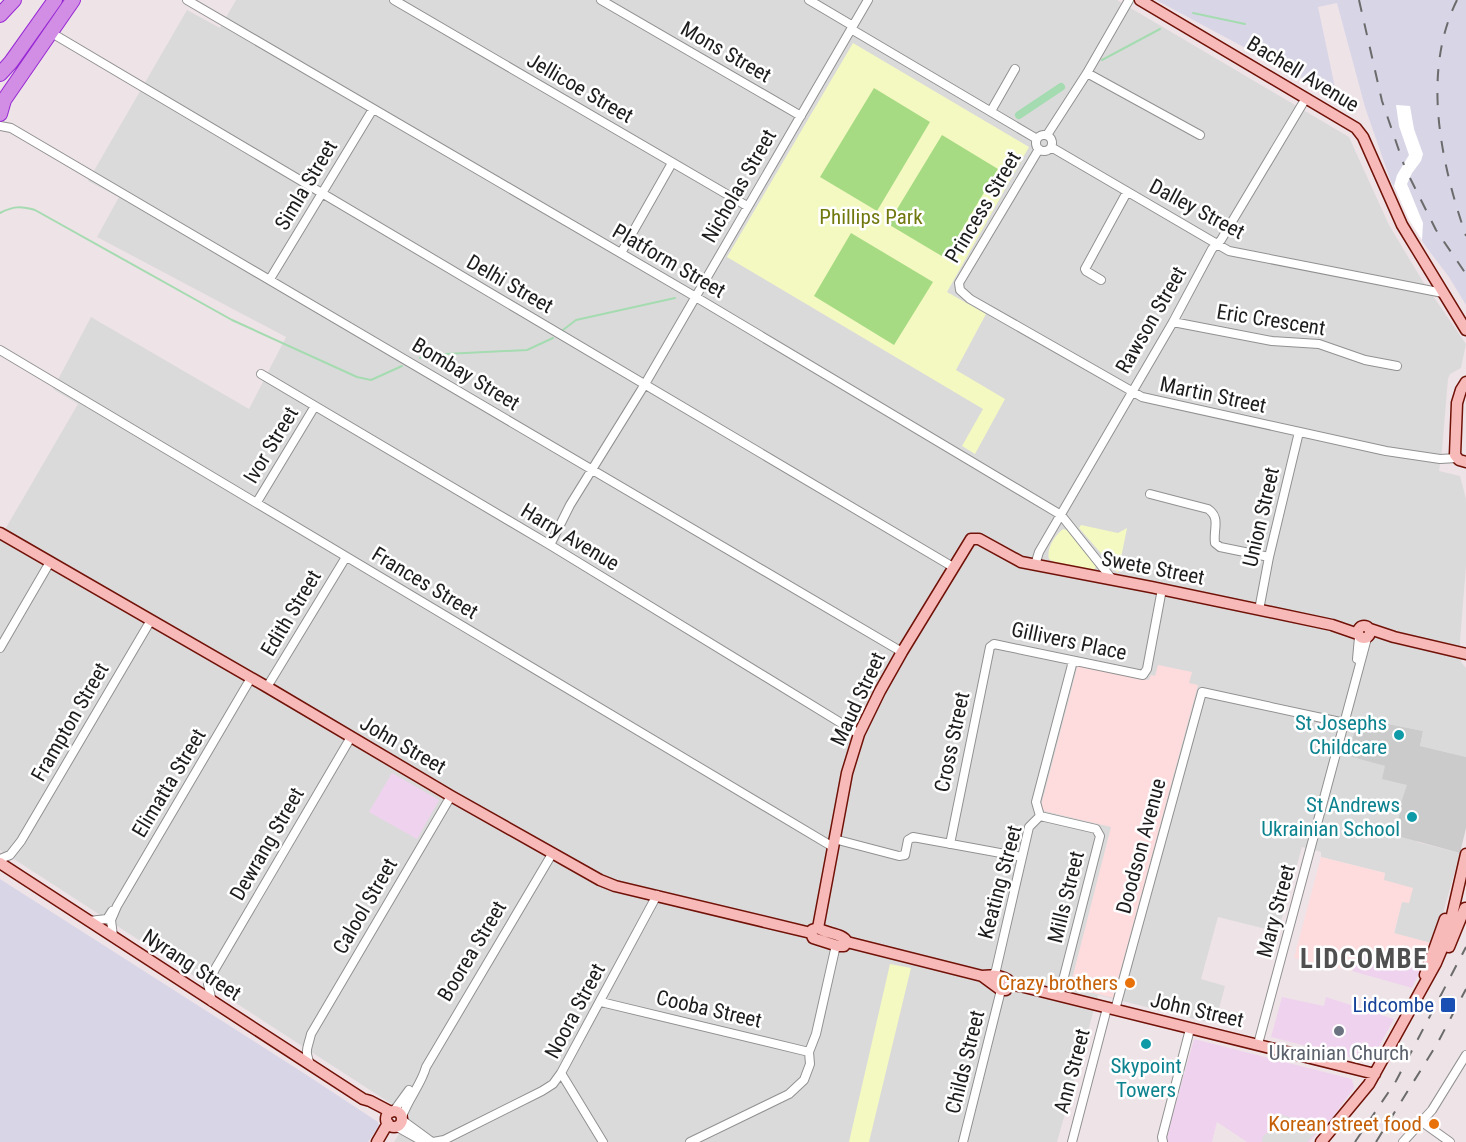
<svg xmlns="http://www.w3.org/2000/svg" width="1466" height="1142" viewBox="0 0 1466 1142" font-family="'Roboto Condensed',sans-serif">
	<rect width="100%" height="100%" fill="#eee3e7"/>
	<path fill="#dbdadb" d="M236 0H1117L1349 137 1389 225 1422 280 1466 344 1461 368 1450 374 1448 379 1442 450 1439 471 1460 476 1466 499V566L1460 641 1461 662 1466 668V757L1420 746 1423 731 1359 718 1348 756 1385 766 1408 784 1400 812 1417 842 1460 853 1443 913 1431 943 1394 934 1402 901 1383 880 1385 873 1321 857V852L1302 847 1278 932 1218 917 1201 979 1225 986 1215 1024 1098 995 1057 1142H394L410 1116 0 850V538L78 404 53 389 91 317 249 409 286 337 97 237 119 197 88 181 187 10 220 28Z"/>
	<path fill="#efd3ee" d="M392 773 439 800 417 839 369 812Z
		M1357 952 1421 969 1412 988 1352 971Z
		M1282 997 1324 1006 1326 997 1394 1019 1371 1061 1368 1062 1271 1037Z
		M1194 1039 1352 1079 1354 1088 1333 1117 1309 1142H1247L1217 1122 1212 1142H1168L1166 1138Z"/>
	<path fill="#d8d5e7" d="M1156 0H1466V305L1449 277 1424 244 1391 182 1365 107 1337 3 1318 7 1337 97Z
		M0 879 302 1072 378 1122 379 1126 368 1142H0Z"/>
	<path fill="#fedcdd" d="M1158 665 1192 672 1189 683 1198 685 1113 998 1070 987 1111 827 1044 811 1041 806 1077 668 1079 666 1149 680 1151 675 1155 676Z
		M1321 857 1385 873 1384 880 1413 888 1409 903 1402 902 1394 933 1431 943 1421 969 1357 952 1352 971 1294 958Z"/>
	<path fill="#cbcbcb" d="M1358 718 1423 731 1420 746 1466 757V828L1460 853 1394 835 1400 813 1398 812 1407 785 1382 779 1385 766 1348 756Z"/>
	<path fill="#f4f8c1" d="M853 43 1029 147 947 292 986 314 956 370 1005 399 975 454 962 446 983 409 727 257Z
		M1081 525 1118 533 1127 528 1118 573 1079 528Z
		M1063 529 1067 530 1096 566 1095 569 1090 571 1056 563 1049 559C1046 549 1055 535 1063 529Z
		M890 964 911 968 869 1142H849Z"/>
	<path fill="#a6db83" d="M874 88 930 122 877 211 820 177Z
		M942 135 998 169 945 258 888 224Z
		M851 233 933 282 894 345 814 296Z"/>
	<path fill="#ddd" d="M1278 1114 1323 1126 1307 1142H1262L1263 1136 1276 1127Z"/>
	<path fill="#fff" d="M1396 105 1410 106 1414 129 1423 154 1421 161 1412 173 1407 184 1423 223 1422 240 1409 220 1394 186 1397 175 1409 155 1399 126Z"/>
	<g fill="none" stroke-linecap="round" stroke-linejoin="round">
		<path stroke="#a5dbb0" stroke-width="2" d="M1193 13 1245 24
			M1102 60 1160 29
			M0 213C13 206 21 206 35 210L232 320 357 377 371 380 402 366
			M563 330 576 320 675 298
			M420 358 425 355 527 350 553 338"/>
		<path stroke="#a5dbb0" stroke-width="8" d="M1019 115 1061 87"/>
		<defs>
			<path id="street" d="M187 0 689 293 1061 515 1112 579
				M394 0 747 206
				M601 0 801 116
				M809 0 853 26
				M851 29 1037 139
				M50 32 953 567
				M1087 73 1200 135
				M991 111 1015 69
				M0 126 11 128 902 652
				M1036 143a8 8 0 1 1 16 0a8 8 0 1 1-16 0Z
				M1047 135 1087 73 1129 0
				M1051 147 1229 251 1443 293
				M1039 149 959 283 960 290 970 299 1142 397 1386 451 1440 459 1457 458
				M621 253 672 163
				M270 279 373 109
				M1101 280 1086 271 1085 269 1127 192
				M1173 322 1272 341 1319 344 1365 360 1397 366
				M0 350 833 847
				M261 374 550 545 859 734
				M1150 494 1208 509C1221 518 1213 529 1215 543L1220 547 1269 557
				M257 502 315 406
				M550 545 570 505 645 384 868 0
				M1035 565 1039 552 1173 322 1212 249 1221 240 1306 98
				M1259 610 1269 557 1299 432
				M0 648 50 562
				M1357 659 1359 637
				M267 687 346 557
				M1040 816 1096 829 1100 836 1059 996
				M1040 816 1036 802 1073 661
				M834 839 899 856 905 855 908 840 913 837 1022 857
				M950 844 990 647 994 644 1143 675 1147 669 1162 589
				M0 859 10 855 21 841 151 620
				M89 921 107 919 112 911
				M113 936 111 920 117 906 251 678
				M993 975 996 970 1029 827 1040 816
				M212 1002 208 984 215 969 351 737
				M601 1002 809 1052
				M1115 1010 1202 692 1345 723
				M1258 1044 1367 638
				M310 1064C304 1049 308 1048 311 1034L451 796
				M393 1112 409 1090
				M402 1117C408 1099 421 1085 426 1067L552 854
				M402 1120 432 1142
				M1422 1122 1450 1142
				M397 1127 424 1142
				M433 1142 444 1140 542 1091 553 1084 561 1073
				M603 1142 561 1073 657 895
				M690 1142 789 1094 804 1080 810 1064 809 1052 816 1034 836 945
				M963 1142 1001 990
				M1072 1142 1107 1008
				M1163 1142 1162 1137 1190 1029
				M1403 1142 1432 1110 1466 1055"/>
			<path id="secondary" d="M1140 0 1356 128 1363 137 1402 225 1466 330
				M1466 382 1461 390 1457 403 1455 455 1459 460 1466 462
				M0 533 267 687 451 796 600 880 615 886 811 933
				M1358 632a6 6 0 1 1 12 0a6 6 0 1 1-12 0Z
				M1370 629 1394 637 1466 654
				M0 863 363 1099 370 1101 391 1112
				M818 928 847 773 859 734 880 691 902 652 971 539H979L1021 562 1151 587 1332 625 1358 634
				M812 930 818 928C826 934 843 933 847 942
				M811 933 813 938 838 946H844L847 942
				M847 942 982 976 1001 990H1006L1009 985
				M1449 947 1465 908
				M1425 975 1445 919
				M982 976C991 975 1000 975 1008 980L1009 985
				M1009 985 1020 986 1375 1074
				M386 1119a8 8 0 1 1 16 0a8 8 0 1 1-16 0Z
				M377 1142 388 1123
				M1321 1142 1369 1084 1436 963 1447 937 1466 854"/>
			<path id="highway" d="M0 15 14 0
				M0 74 11 62 55 0
				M0 114 4 100 73 0"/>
		</defs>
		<use href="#street" stroke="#919191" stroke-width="10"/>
		<use href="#secondary" stroke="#711208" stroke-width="13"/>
		<use href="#highway" stroke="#9729d4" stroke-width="16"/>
		<use href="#street" stroke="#fff" stroke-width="8"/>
		<use href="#secondary" stroke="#f7bab8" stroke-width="10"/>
		<use href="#highway" stroke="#d28de4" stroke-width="14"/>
		<path stroke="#6b6b6b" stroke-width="2" stroke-dasharray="12 12" stroke-linecap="butt" d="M1359 0 1382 101 1404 165
			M1457 0C1421 73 1441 163 1466 236
			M1410 178 1436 230 1466 274
			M1355 1142 1396 1081 1466 947
			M1376 1142 1437 1044 1466 989"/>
	</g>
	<g fill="#0f9aa8" stroke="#fff" stroke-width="2">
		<circle cx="1399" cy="735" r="6"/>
		<circle cx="1412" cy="817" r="6"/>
		<circle cx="1146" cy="1044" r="6"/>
	</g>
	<g fill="#e8710a" stroke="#fff" stroke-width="2">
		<circle cx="1130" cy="983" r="6"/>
		<circle cx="1434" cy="1124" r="6"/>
	</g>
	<rect fill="#1a4fb4" stroke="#fff" stroke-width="2" x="1440" y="997" width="16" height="16" rx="3"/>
	<circle fill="#6b7280" stroke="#fff" stroke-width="2" cx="1339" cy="1031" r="6"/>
	<g text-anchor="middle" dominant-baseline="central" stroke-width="5" stroke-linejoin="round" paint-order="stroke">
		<g font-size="21" fill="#1d1d1d" stroke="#fff">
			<text transform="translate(726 52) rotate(30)">Mons Street</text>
			<text transform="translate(1303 74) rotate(31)">Bachell Avenue</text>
			<text transform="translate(580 88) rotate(30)">Jellicoe Street</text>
			<text transform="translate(306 185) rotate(-59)">Simla Street</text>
			<text transform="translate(739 186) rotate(-60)">Nicholas Street</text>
			<text transform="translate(983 207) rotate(-59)">Princess Street</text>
			<text transform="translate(1197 209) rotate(28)">Dalley Street</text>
			<text transform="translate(669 261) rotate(30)">Platform Street</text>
			<text transform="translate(510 284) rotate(30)">Delhi Street</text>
			<text transform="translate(1151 320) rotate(-60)">Rawson Street</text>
			<text transform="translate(1271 320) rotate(9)">Eric Crescent</text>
			<text transform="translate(466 374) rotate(31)">Bombay Street</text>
			<text transform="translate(1213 395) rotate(12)">Martin Street</text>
			<text transform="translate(271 445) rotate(-59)">Ivor Street</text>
			<text transform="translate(1261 517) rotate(-77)">Union Street</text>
			<text transform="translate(570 537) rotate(31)">Harry Avenue</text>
			<text transform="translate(1153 568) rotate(11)">Swete Street</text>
			<text transform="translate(425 583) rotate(31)">Frances Street</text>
			<text transform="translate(291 613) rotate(-59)">Edith Street</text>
			<text transform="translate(1069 641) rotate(12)">Gillivers Place</text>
			<text transform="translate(858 699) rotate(-65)">Maud Street</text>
			<text transform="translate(70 722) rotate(-60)">Frampton Street</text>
			<text transform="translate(952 742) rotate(-78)">Cross Street</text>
			<text transform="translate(403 745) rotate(30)">John Street</text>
			<text transform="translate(169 783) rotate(-59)">Elimatta Street</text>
			<text transform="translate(267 844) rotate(-60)">Dewrang Street</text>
			<text transform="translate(1141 846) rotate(-75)">Doodson Avenue</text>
			<text transform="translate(1000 882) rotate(-75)">Keating Street</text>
			<text transform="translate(1066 897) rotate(-76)">Mills Street</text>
			<text transform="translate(365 906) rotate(-60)">Calool Street</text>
			<text transform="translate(1276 911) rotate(-75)">Mary Street</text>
			<text transform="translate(472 951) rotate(-59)">Boorea Street</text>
			<text transform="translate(192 965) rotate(33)">Nyrang Street</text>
			<text transform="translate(709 1009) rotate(13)">Cooba Street</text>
			<text transform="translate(1197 1010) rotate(13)">John Street</text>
			<text transform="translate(575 1011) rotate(-62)">Noora Street</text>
			<text transform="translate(965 1062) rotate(-76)">Childs Street</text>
			<text transform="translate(1072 1071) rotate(-75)">Ann Street</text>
		</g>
		<g font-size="21" fill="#70780e" stroke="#fff">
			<text x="871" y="217">Phillips Park</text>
		</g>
		<g font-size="21" fill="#0d838f" stroke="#fff" text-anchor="end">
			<text x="1387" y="723">St Josephs<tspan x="1387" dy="24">Childcare</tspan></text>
			<text x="1400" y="805">St Andrews<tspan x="1400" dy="24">Ukrainian School</tspan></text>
			<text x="1146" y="1066" text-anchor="middle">Skypoint<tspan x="1146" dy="24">Towers</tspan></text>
		</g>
		<g font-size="21" fill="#c56008" stroke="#fff" text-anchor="end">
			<text x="1118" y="983">Crazy brothers</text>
			<text x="1422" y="1124">Korean street food</text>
		</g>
		<g font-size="21" fill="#164399" stroke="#fff" text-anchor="end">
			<text x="1434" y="1005">Lidcombe</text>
		</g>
		<g font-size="21" fill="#5b616d" stroke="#fff">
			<text x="1339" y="1053">Ukrainian Church</text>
		</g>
		<g font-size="27" font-weight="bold" letter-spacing="1.5" fill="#505050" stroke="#fff">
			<text x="1364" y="959">LIDCOMBE</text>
		</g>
	</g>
</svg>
